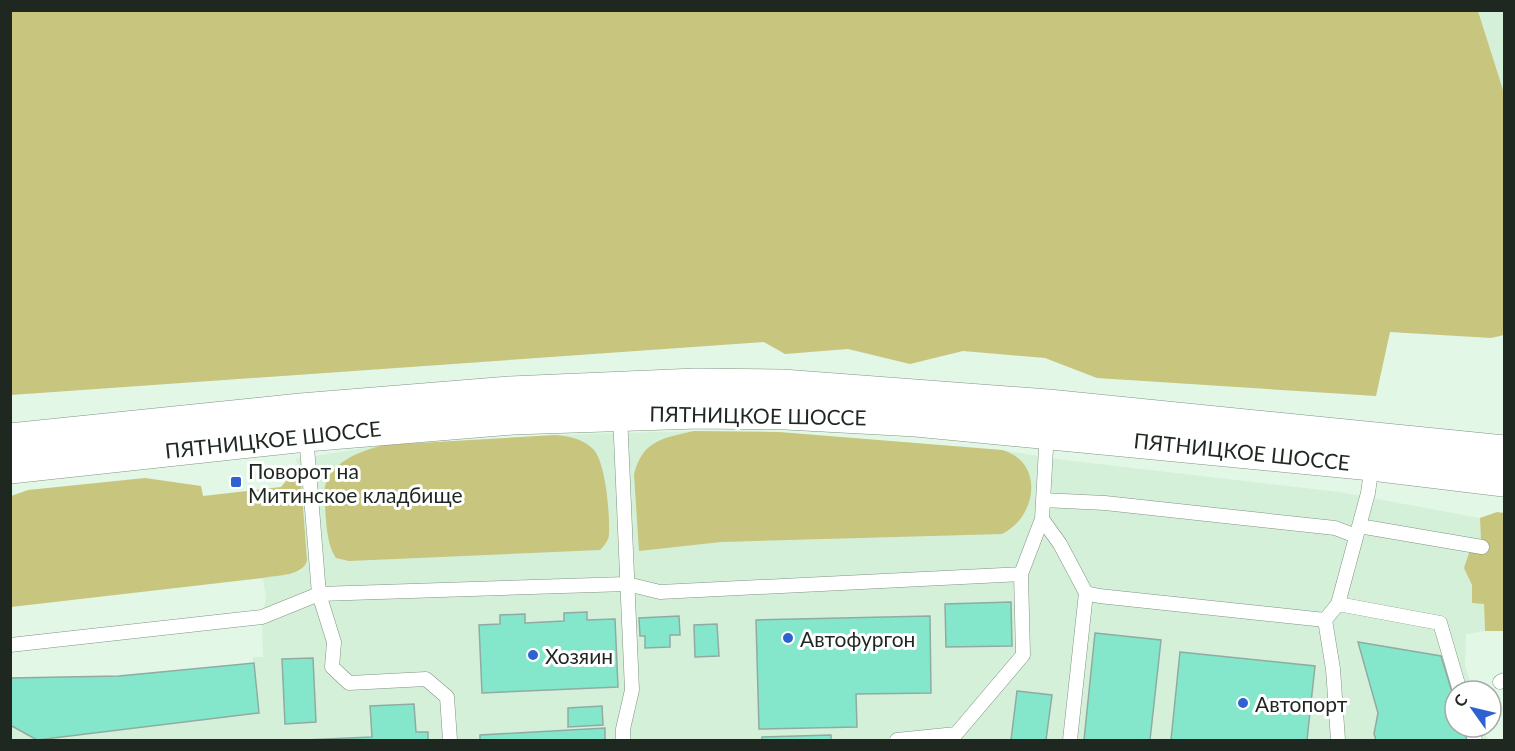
<svg xmlns="http://www.w3.org/2000/svg" width="1515" height="751" viewBox="0 0 1515 751" font-family="Lato,sans-serif">
	<rect width="100%" height="100%" fill="#e2f7e6"/>
	<path fill="#d4f0d9" d="M1478 11H1504V93Z
		M694 431 779 432 1002 450 1056 459 1339 492 1480 518 1485 631 1466 634 1465 665 1473 691H1455V727H1484L1488 740H11L10 678 119 676 253 663V657H263L262 617 266 598 263 578 301 571 307 560 301 480 296 459 384 445 555 435Z"/>
	<path fill="#c8c57e" d="M11 10 1478 11 1504 93V335L1491 338 1390 332 1376 396 1097 378 1045 358 963 351 910 364 848 349 785 354 764 342 11 395Z
		M694 431 779 432 1002 450C1045 462 1037 517 1002 534L721 542 639 551 634 474C643 440 663 438 694 431Z
		M555 435C569 436 584 439 594 450 606 464 610 516 609 534 609 540 604 546 600 550L349 561 336 558C325 543 326 511 324 492 328 462 358 452 384 445Z
		M291 475 301 480 307 560C304 576 277 575 263 578L11 607V496L28 490 145 478 201 486 203 496 281 487Z
		M1497 512 1504 513V631H1485L1484 604 1472 603V585L1464 568 1470 550 1481 541 1480 518Z"/>
	<path fill="#84e7cb" stroke="#90aba2" stroke-width="1.5" d="M1011 602 1012 646 946 647 945 604Z
		M587 612V620L615 619 618 687 482 693 479 625 500 624V615L525 614V623L564 621V613Z
		M679 616 680 635H670V647L645 648V636H640L639 618Z
		M930 616 931 693 856 694 857 727 759 729 756 620Z
		M717 624 719 656 695 657 694 625Z
		M1095 633 1161 640 1150 740H1084Z
		M1358 642 1441 656 1455 702V727H1463L1467 740H1376L1374 734 1378 713Z
		M1180 652 1315 666 1307 740H1171Z
		M313 658 316 722 285 724 282 659Z
		M254 663 259 713 37 740 10 725V678L119 676Z
		M1017 691 1052 695 1046 740H1011Z
		M414 704 416 732H428V740H304L372 737 370 706Z
		M602 706 603 725 568 727V708Z
		M605 728V740H480V735Z
		M831 735V740H762V737Z"/>
	<g fill="none" stroke-linecap="round" stroke-linejoin="round">
		<defs>
			<path id="lane" d="M620 414 632 690 623 729V740
				M306 435 319 594 334 642 332 667 349 683 426 679 447 697 450 740
				M1043 500 1105 503 1335 528 1356 536
				M1042 519 1060 544 1086 593 1099 596 1325 620 1338 604 1368 493 1372 464
				M1359 526 1482 547
				M1338 604 1440 623 1460 691
				M1325 620 1333 669 1338 740
				M10 645 262 617 319 594 627 584 660 592 1021 574 1042 519 1047 431
				M1500 682 1504 680
				M1471 727 1475 740
				M897 740 956 734 1023 655 1021 574
				M1070 740 1086 593"/>
			<path id="primary" d="M10 440 301 410 510 393 696 385 782 386 1048 406 1504 452
				M10 467 306 435 512 418 698 412 786 413 916 420 1372 464 1504 480"/>
		</defs>
		<use href="#lane" stroke="#809484" stroke-width="15"/>
		<use href="#primary" stroke="#809484" stroke-width="34"/>
		<use href="#lane" stroke="#fff" stroke-width="14"/>
		<use href="#primary" stroke="#fff" stroke-width="33"/>
	</g>
	<g fill="#2e62d1" stroke="#fff" stroke-width="2">
		<rect x="230" y="476" width="12" height="12" rx="3"/>
		<circle cx="788" cy="638" r="6"/>
		<circle cx="533" cy="655" r="6"/>
		<circle cx="1243" cy="703" r="6"/>
	</g>
	<g text-anchor="middle" dominant-baseline="central" stroke-width="6" stroke-linejoin="round" paint-order="stroke">
		<g font-size="21" fill="#1f2721" stroke="#fff">
			<text transform="translate(758 415) rotate(1)">ПЯТНИЦКОЕ ШОССЕ</text>
			<text transform="translate(273 439) rotate(-6)">ПЯТНИЦКОЕ ШОССЕ</text>
			<text transform="translate(1242 451) rotate(6)">ПЯТНИЦКОЕ ШОССЕ</text>
		</g>
		<g font-size="21" fill="#1f2721" stroke="#fff" text-anchor="start">
			<text x="248" y="470">Поворот на<tspan x="248" dy="24">Митинское кладбище</tspan></text>
			<text x="800" y="638">Автофургон</text>
			<text x="545" y="655">Хозяин</text>
			<text x="1255" y="703">Автопорт</text>
		</g>
	</g>
	<rect width="1515" height="751" fill="none" stroke="#1f2721" stroke-width="24"/>
	<g transform="translate(1473 709) rotate(304)"><circle r="28" fill="#ffffff" stroke="#a5a9a6" stroke-width="1.5"/>
	<path d="M0-4.5L10 22L0 15L-10 22Z" fill="#2e62d1"/>
	<text y="-9" font-size="16" font-weight="bold" text-anchor="middle" fill="#1f2721">С</text>
	</g>
</svg>
